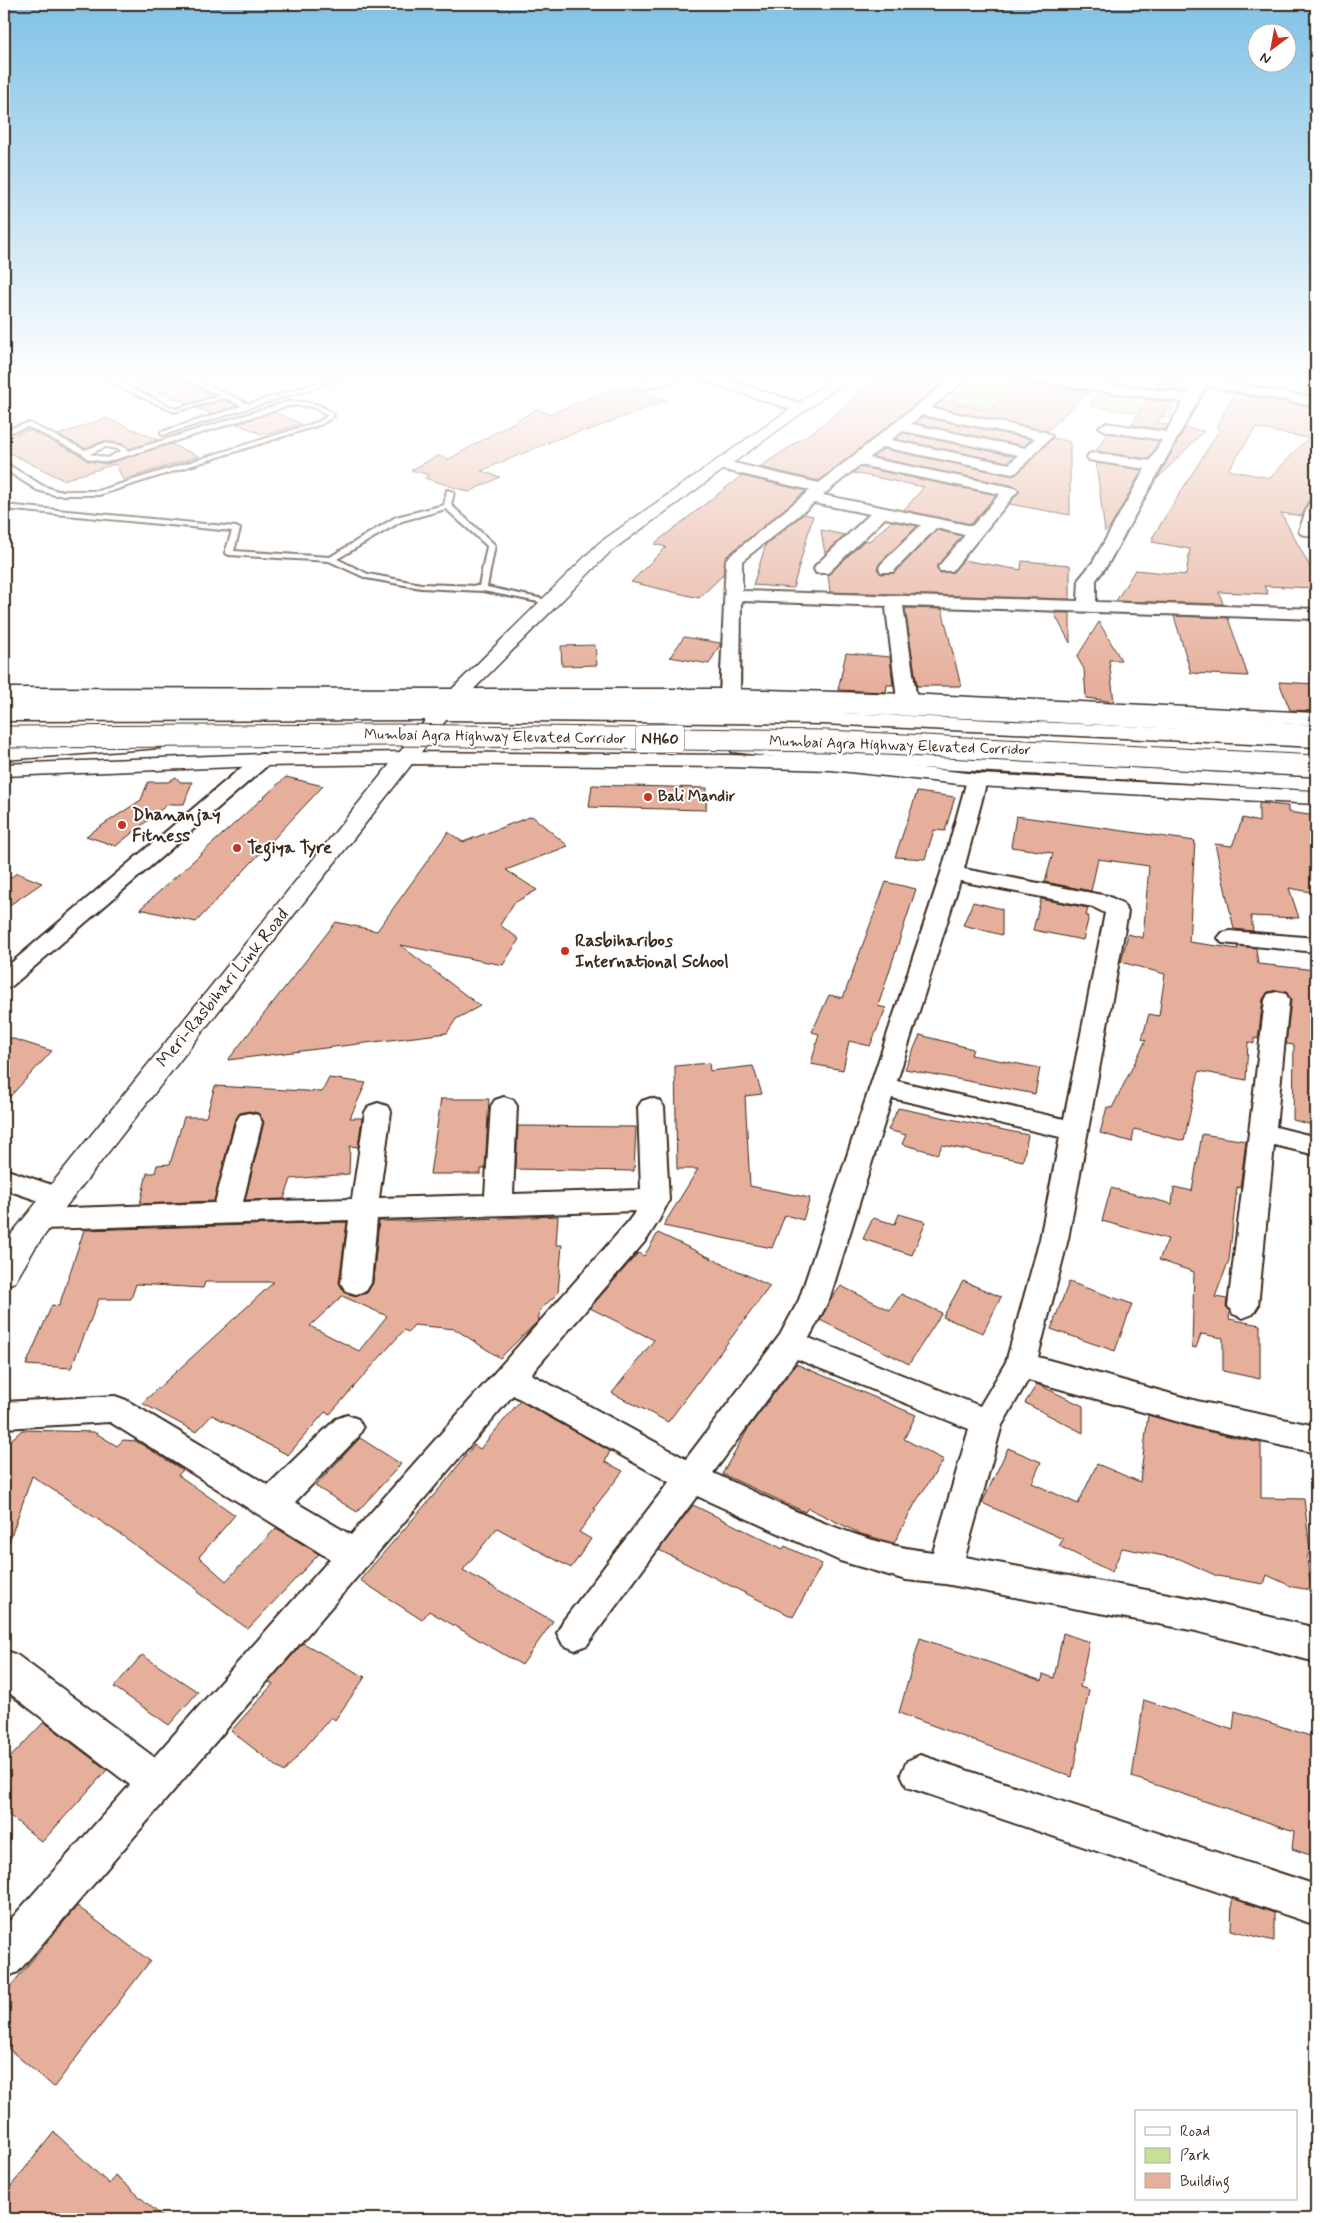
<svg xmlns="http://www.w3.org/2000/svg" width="1320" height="2223" viewBox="0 0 1320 2223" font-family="Mynerve,sans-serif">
	<rect width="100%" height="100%" fill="#fff"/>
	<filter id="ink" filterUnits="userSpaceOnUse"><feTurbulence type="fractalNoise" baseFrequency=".02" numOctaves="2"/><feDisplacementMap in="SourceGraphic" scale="10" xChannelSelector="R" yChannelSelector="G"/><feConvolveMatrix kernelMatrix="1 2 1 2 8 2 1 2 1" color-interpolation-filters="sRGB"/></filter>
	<g filter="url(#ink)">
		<path fill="#c5e097" stroke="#80855a" d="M979 376H1015L1071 384 1042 419 949 400Z
			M1100 389 1176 400 1170 418 1090 406Z"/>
		<path fill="#e6af9b" stroke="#3b2a1e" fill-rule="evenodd" d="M132 376H190L185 378 186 381 215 396 188 404 128 379Z
			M1164 376H1188L1178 391 1156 388Z
			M898 377 940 384 819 481 760 467 827 422 877 378 893 381Z
			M1014 378 1022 382 1089 391 1047 431 935 407 942 401 991 411Z
			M621 385 666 400 587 431 584 430 557 439 481 471 500 477 469 492 425 478 429 475 411 470 438 456 449 459 537 409 550 414Z
			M1234 393 1316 408V498L1308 501 1302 516 1281 513 1316 578V588L1264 586 1268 594 1219 592 1223 604 1116 601 1135 570 1186 575 1190 549 1152 542 1154 539 1152 538 1220 429 1217 427ZM1256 428 1308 438 1270 478 1228 470Z
			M1148 399 1171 402 1157 423 1168 425 1165 430 1131 425Z
			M225 400 237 406 212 414 197 408Z
			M274 412 301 424 264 435 237 424Z
			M922 417 1031 439 1024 446 915 423Z
			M106 418 159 440 129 449 123 444 104 441 85 448 58 435Z
			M1185 428 1204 431 1157 479Z
			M30 430 82 456 88 461 107 464 170 444 199 456 123 480 116 464 63 480 4 450V438Z
			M903 433 1014 456 1008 462 895 439Z
			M1108 433 1159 441 1149 459 1096 451Z
			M1053 438 1070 442V515L1009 504 1020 491 1015 486 873 457 883 449 1013 476 1018 473Z
			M1096 463 1142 470 1111 526 1105 532Z
			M860 467 996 495 971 524 904 510 924 487 853 473Z
			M741 476 806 491 725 558 723 575 699 598 631 582 666 547 654 544Z
			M804 514 813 516 793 588 753 585 766 544Z
			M892 521 917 526 880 563 877 569 881 574 894 573 937 530 962 536 937 566 940 573 953 572 963 560 1021 570 1022 561 1070 565V599L830 592 828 575 865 540 869 541Z
			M821 530 845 535 825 554Z
			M905 608 942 609 961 686H917Z
			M1054 613H1070V643Z
			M1174 616 1228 618 1248 676 1191 673Z
			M1099 622 1121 660H1109L1114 702 1086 698 1084 669 1077 657Z
			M684 637 720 643V645L709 664 670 657Z
			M595 645 597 665 562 666 561 646Z
			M846 653 890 657 893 685H887L886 692 838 690Z
			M1279 682 1316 684V711L1290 710Z
			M176 777 180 782H192L184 804H168L116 846 86 836 141 800 148 782H168Z
			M286 777 323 786 196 922 140 909Z
			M592 785 707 788 706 810 589 807Z
			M917 792 955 797 945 831 934 830 925 859 895 857Z
			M1259 803 1288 806V812L1316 816V893L1289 888 1299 918 1251 916 1253 931 1234 929 1215 844 1232 846 1243 818 1259 822Z
			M532 816 568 846 506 870 537 890 514 903 500 925 519 939 503 965 400 945 480 1006 456 1019 447 1033 228 1060 336 922 377 931 448 832 463 842Z
			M1016 816 1195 841 1189 942 1238 949 1237 946 1256 948 1258 964 1316 970V1126L1293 1120 1294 1045 1286 1044 1291 1000 1286 992 1277 990 1268 992 1263 999 1258 1039 1254 1038V1044L1248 1042 1246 1080 1199 1071 1184 1141 1134 1129 1132 1142 1100 1133 1107 1107 1112 1108 1146 1040 1142 1039 1149 1014 1159 1016 1165 974 1121 962 1128 934 1143 938 1149 866 1098 859 1091 891 1045 882 1053 853 1011 847Z
			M17 873 42 883 4 909V882Z
			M886 882 916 889 878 1006 886 1008 870 1046 849 1041 843 1070 811 1064 819 1034 812 1032 829 995 843 998Z
			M1041 899 1088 908 1086 916H1089L1083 940 1033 930Z
			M973 902 1002 909V935L963 925Z
			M920 1035 973 1049 971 1055 1040 1068 1035 1094 905 1069Z
			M4 1036 52 1051 4 1103Z
			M709 1063 710 1071 753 1066 762 1094 745 1096 750 1186 810 1198 803 1220 785 1215 772 1248 663 1226 698 1169H677L675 1066Z
			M329 1078 366 1083 350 1118H362L358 1147 350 1146 349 1174 291 1179 284 1199 245 1200 264 1122 258 1113 249 1111 240 1113 234 1122 214 1201 140 1204 147 1173H155L157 1165 170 1164 184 1117H206L215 1086 322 1092Z
			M441 1099H489L485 1169H481V1174H430Z
			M898 1108 1028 1135 1023 1161 942 1145 938 1154 902 1144 906 1135 888 1130Z
			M518 1126 636 1127 634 1171 516 1169Z
			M1202 1134 1246 1141 1240 1188 1237 1187 1229 1260 1215 1297 1227 1299 1226 1306 1230 1312 1229 1319 1260 1325V1379L1223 1371V1338L1201 1334 1196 1348 1192 1347 1194 1272 1159 1260 1168 1239 1102 1221 1111 1188 1172 1204 1174 1187 1192 1191Z
			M899 1214 926 1222 912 1255 863 1239 873 1218 895 1224Z
			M558 1216 556 1245H562L558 1293 540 1310 538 1321 500 1358 455 1329 414 1325 408 1332 404 1330 330 1414 325 1412 288 1455 212 1415 196 1432 142 1403 274 1282H205L203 1288 136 1284 131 1299H99L71 1368 26 1365 52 1305 59 1306 84 1230 347 1222 339 1283 345 1293 357 1296 367 1293 373 1283 379 1221H420ZM342 1296 387 1316 359 1351 310 1326Z
			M658 1233 770 1286 668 1422 612 1393 654 1340 590 1308 638 1253 644 1256Z
			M963 1281 1001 1297 983 1333 943 1317Z
			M1069 1282 1132 1304 1115 1351 1051 1329Z
			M841 1286 890 1310 901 1294 942 1313 909 1364 820 1320 831 1299Z
			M796 1364 916 1415 904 1439 944 1460 917 1500 894 1543 861 1534 808 1508 805 1512 722 1474 749 1427Z
			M1037 1384 1083 1406V1433L1025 1403Z
			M520 1401 610 1451 605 1462 623 1471 594 1508 596 1509 579 1532 591 1539 571 1568 497 1528 463 1570 553 1621 522 1665 429 1611 422 1620 360 1580 446 1481 474 1445 480 1449Z
			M1148 1415 1197 1429 1261 1443V1498L1304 1499 1310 1550 1307 1558 1311 1590 1293 1587 1267 1575 1264 1584 1217 1576 1180 1559 1122 1548 1112 1572 1059 1546 1063 1539 982 1503 1008 1448 1041 1462 1032 1483 1078 1504 1097 1464 1140 1482Z
			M22 1430 94 1432 117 1446 123 1440 136 1441 183 1470 178 1475 235 1515 199 1557 226 1581 276 1528 319 1554 248 1629 197 1592 198 1590 120 1534 32 1476 7 1548 4 1547V1446Z
			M360 1438 401 1464 357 1512 315 1486Z
			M693 1505 783 1549 785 1546 822 1564 793 1617 659 1550Z
			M1063 1633 1089 1642 1080 1687 1089 1690 1072 1777 899 1713 920 1638 1042 1681 1043 1674 1054 1678Z
			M303 1643 365 1677 335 1720 331 1717 284 1772 231 1731 273 1684 269 1682Z
			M142 1655 198 1692 169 1725 114 1687Z
			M1144 1700 1233 1730 1235 1711 1316 1738V1857L1292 1849 1294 1831 1132 1777Z
			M44 1722 107 1770 42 1842 4 1811V1764Z
			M1232 1898 1274 1913V1941L1231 1930Z
			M77 1906 150 1961 54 2087 4 2045V1994Z
			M54 2132 109 2184 115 2175 165 2219H4V2195Z"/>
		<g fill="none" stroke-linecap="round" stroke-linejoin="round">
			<defs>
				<path id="service" d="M121 376H130L116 381 176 409 220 396 187 379 195 376H204L196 379 249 404 341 376H350L163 435 161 434V432L242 406 225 398 174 412 107 381Z
					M819 376H828L842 381 839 383Z
					M287 402C304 401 323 402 334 416L322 424 99 495H55L37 490 4 469V464H7L43 486 58 491H98L318 422 327 416C316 405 302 405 288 406L107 462 88 459 83 454 28 427 4 434V430L29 423 85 450 104 443 123 446 128 451ZM105 447 119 449 121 451 107 458 90 454Z
					M447 490 454 492 451 505 495 545 487 587 553 601V605L483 591 421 588 366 578 329 561 229 555 225 553 232 531 4 509V505L236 527 240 529 234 551 330 557 396 517 444 505ZM446 509 487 546 479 586 421 584 368 574 337 559 402 521Z"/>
				<path id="minor" d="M4 376H14L12 379 4 381Z
					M664 376H686L684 379 643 389 636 385 638 382Z
					M696 376H716L806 405 808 408 801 412 796 411 698 379Z
					M954 376H969L931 408 1045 432 1052 436 1017 472 1012 474 883 447 869 458 1015 488 1018 491 1015 494 952 571H940L938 567 965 535 936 528 893 572H881L879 568 881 564 921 525 885 518 828 573H816L814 569 816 565 870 514 814 503 742 561V591L1078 601 1079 579 1093 562 1145 469 1094 461 1089 460 1087 457 1089 454 1094 453 1150 461 1162 440 1106 431 1099 427 1106 423 1166 432 1183 402 1022 380 1015 376H1050L1188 394 1198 376H1212L1210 379 1316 398V406L1206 386 1108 564 1096 580V602L1316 609V619L903 606 917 700 914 704 907 706 900 704 897 700 886 608 888 606 741 601 740 695 737 699 730 701 723 699 720 695 726 559 810 490 716 468 713 465 716 462 721 460 819 483ZM922 415 1035 438 1025 448 911 424ZM903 431 1018 455 1009 464 891 440ZM860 465 1000 494 972 526 823 495Z
					M1316 500V537L1301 534 1299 531 1308 505 1310 502Z
					M262 754 269 756 272 760 269 764 12 986 4 989V969L255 756Z
					M977 774 984 776 987 780 964 869 1108 896 1122 903 1128 912 1068 1239 1038 1357 1197 1401 1316 1426V1453L1197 1427 1028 1380 1002 1425 965 1557 1196 1599 1316 1628V1662L1196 1631 945 1584 906 1580 840 1561 697 1496 587 1645 575 1650 563 1645 557 1633 563 1621 669 1482 513 1395 18 1972 4 1978V1927L130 1785 4 1689V1650L17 1655 154 1757 330 1559 110 1422 4 1428V1402L115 1396 126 1400 268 1485 336 1419 347 1415 358 1419 363 1428 358 1437 295 1502 351 1535 627 1223 636 1211 377 1219 371 1283 366 1291 356 1294 346 1291 341 1283 349 1220 41 1229 31 1226 27 1219 31 1212 41 1209 215 1203 236 1122 240 1115 249 1113 258 1115 262 1122 243 1202 352 1199 365 1112 369 1106 378 1103 387 1106 391 1112 379 1198 485 1195 491 1106 495 1100 504 1097 513 1100 517 1106 513 1194 641 1190 638 1107 642 1101 651 1098 660 1101 664 1107 669 1200 659 1220 647 1239 531 1374 686 1459 780 1335 799 1300 941 873 967 780 970 776ZM960 881 1093 907 1105 913 1064 1119 897 1081ZM892 1098 1060 1137 1040 1239 1006 1362 980 1406 809 1338 829 1300ZM797 1359 969 1429 933 1552C855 1544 784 1505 713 1473Z
					M1230 931 1316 938V952L1222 943 1218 938 1222 933Z
					M1277 992 1286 994 1289 1000 1276 1127 1316 1137V1155L1274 1145 1258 1306 1253 1314 1243 1318 1233 1314 1228 1306 1265 1000 1268 994Z
					M4 1169 67 1190 71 1197 67 1204 57 1207 4 1189Z
					M920 1755 1316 1885V1925L907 1787 901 1774 907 1761Z"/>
				<path id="tertiary" d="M837 376H853L611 551 474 689H730L907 694 1316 713V725L907 706 730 701H463C456 708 452 710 442 707L439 703 441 701 4 700V688L452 689 599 543Z
					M406 752 730 755 831 758 977 774 1316 791V804L977 786 831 770 730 767 406 764 262 766 4 776V764L262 754Z"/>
				<path id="secondary" d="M447 700 454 702 457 706 454 710 67 1205 35 1248 15 1282 4 1286V1248L13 1232 440 702Z"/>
				<path id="primary" d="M439 708 822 712 1316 735V747L822 724 439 720 4 721V709Z"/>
				<path id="motorway" d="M4 699 836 701 1016 708 1316 725V737L1016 720 836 713 4 711Z
					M153 738 160 740 163 744 160 748 4 760V748Z
					M739 742 830 751 1316 778V790L830 763 732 752 729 748 732 744Z"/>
			</defs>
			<use href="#service" stroke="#3b2a1e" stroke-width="4"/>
			<use href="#minor" stroke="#3b2a1e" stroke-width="4"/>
			<use href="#tertiary" stroke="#3b2a1e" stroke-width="3"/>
			<use href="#secondary" stroke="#3b2a1e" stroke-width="3"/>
			<use href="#primary" stroke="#3b2a1e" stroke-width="3"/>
			<use href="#motorway" stroke="#3b2a1e" stroke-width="3"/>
			<use href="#service" fill="#fff" fill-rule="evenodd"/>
			<use href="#minor" fill="#fff" fill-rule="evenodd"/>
			<use href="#tertiary" fill="#fff" fill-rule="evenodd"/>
			<use href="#secondary" fill="#fff" fill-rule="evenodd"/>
			<use href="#primary" fill="#fff" fill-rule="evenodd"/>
			<use href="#motorway" fill="#fff" fill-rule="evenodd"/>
			<defs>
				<path id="motorway-bridge" d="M4 737 395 735 826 741 1316 766"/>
			</defs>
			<use href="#motorway-bridge" stroke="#3b2a1e" stroke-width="23" stroke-linecap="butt"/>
			<use href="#motorway-bridge" stroke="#fff" stroke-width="21"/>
		</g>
	</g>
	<linearGradient id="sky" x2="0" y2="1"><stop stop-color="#81c2e6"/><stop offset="0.55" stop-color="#fff"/><stop offset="1" stop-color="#fff" stop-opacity="0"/></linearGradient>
	<rect width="1320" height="687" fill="url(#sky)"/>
	<g fill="#c8321e" stroke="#fff" stroke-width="2">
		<circle cx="648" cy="797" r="5"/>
		<circle cx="122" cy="825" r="5"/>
		<circle cx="237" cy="848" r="5"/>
		<circle cx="565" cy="951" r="5"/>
	</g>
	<g text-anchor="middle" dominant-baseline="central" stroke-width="4" stroke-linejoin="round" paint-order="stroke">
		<g font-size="15" fill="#3b2a1e" stroke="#fff">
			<text transform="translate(495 737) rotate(1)">Mumbai Agra Highway Elevated Corridor</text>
			<text transform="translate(900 746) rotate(2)">Mumbai Agra Highway Elevated Corridor</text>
		</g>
		<g font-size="15" font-weight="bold" fill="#3b2a1e" stroke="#fff" text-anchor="start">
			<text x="658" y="797">Bali Mandir</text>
		</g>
		<rect fill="#fff" stroke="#766a62" stroke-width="1" x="636" y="725.5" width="48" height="27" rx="4"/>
		<g font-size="16" font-weight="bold" fill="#3b2a1e">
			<text x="660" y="739">NH60</text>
		</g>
		<g font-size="18" font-weight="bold" fill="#3b2a1e" stroke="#fff" text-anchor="start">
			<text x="132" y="815">Dhananjay<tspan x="132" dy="21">Fitness</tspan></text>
			<text x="247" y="848">Tegiya Tyre</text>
			<text x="575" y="941">Rasbiharibos<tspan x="575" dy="21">International School</tspan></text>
		</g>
		<g font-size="18" fill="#3b2a1e" stroke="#fff">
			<text transform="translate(223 988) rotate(-51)">Meri-Rasbihari Link Road</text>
		</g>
	</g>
	<rect width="1320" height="2223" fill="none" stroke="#fff" stroke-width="20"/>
	<rect x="10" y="10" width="1300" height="2203" fill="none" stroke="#3b2a1e" stroke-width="2" filter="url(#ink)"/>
	<rect x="1135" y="2110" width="162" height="90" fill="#ffffff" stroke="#b1aaa5"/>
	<rect x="1145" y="2127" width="25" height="8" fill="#ffffff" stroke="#b1aaa5"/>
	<text x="1180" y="2136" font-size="15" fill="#3b2a1e">Road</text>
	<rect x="1145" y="2148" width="25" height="15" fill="#c5e097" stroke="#b1aaa5"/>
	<text x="1180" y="2160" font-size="15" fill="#3b2a1e">Park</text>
	<rect x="1145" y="2173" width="25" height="15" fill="#e6af9b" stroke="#b1aaa5"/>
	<text x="1180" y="2186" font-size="15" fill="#3b2a1e">Building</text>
	<g transform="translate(1272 48) rotate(212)"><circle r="24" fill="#ffffff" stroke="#b1aaa5"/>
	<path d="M0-4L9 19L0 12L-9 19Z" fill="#c8321e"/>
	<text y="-8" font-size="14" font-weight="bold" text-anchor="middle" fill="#3b2a1e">N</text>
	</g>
</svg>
